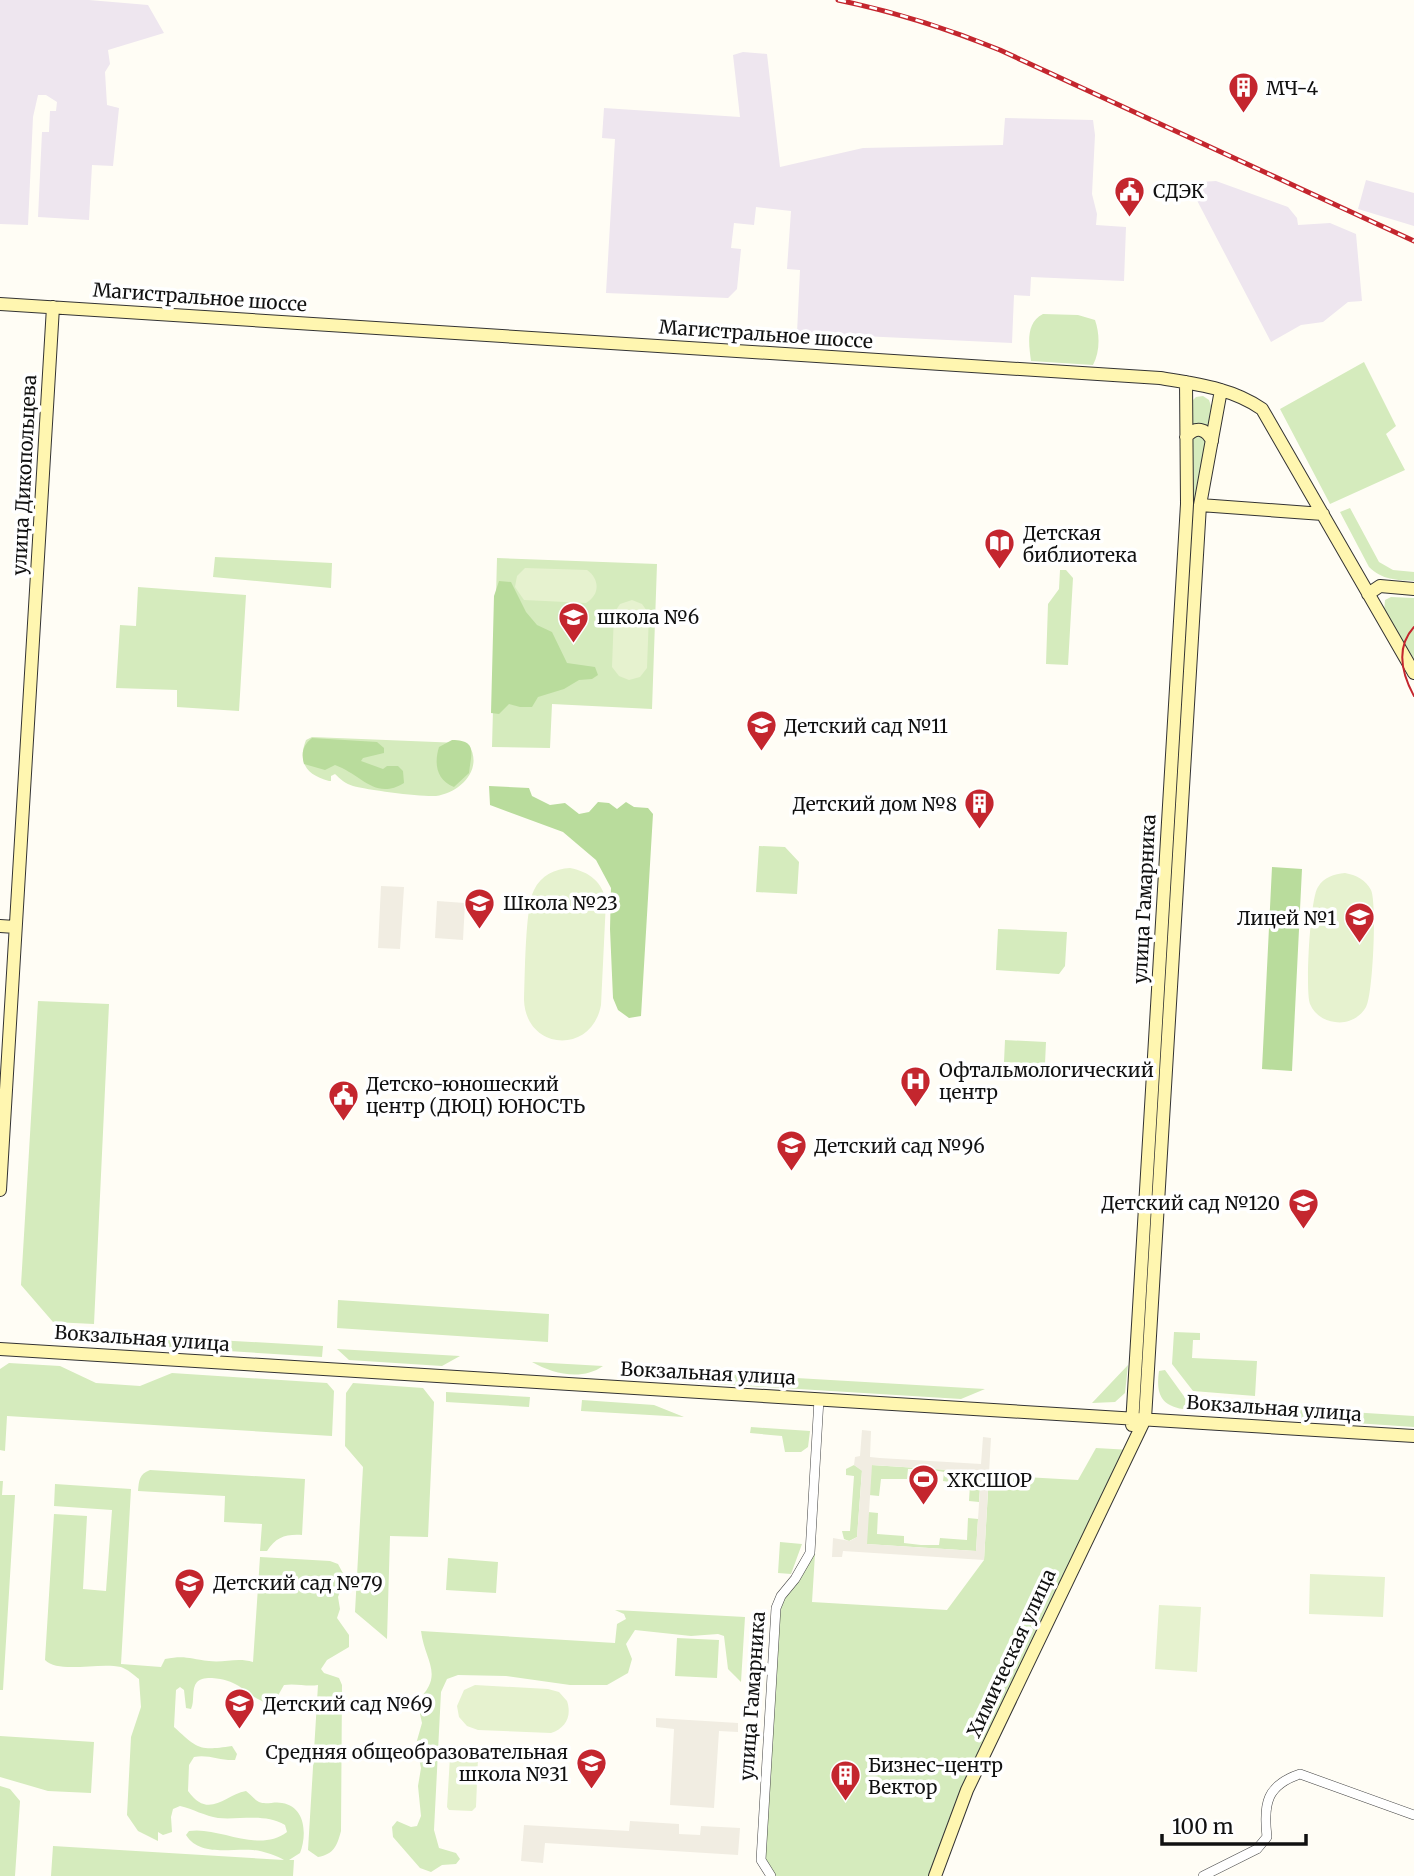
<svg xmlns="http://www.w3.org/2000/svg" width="1414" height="1876" viewBox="0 0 1414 1876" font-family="Merriweather,serif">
	<rect width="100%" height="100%" fill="#fffdf5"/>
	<path fill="#eee6ef" d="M0 0H89L148 5 164 33 108 50 110 64 105 72 107 105 119 108 113 166 92 165 89 220 38 217 42 132H49L50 111H56L57 102 46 95H38L33 117 28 225 0 224Z
		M743 52 767 54 780 167 863 148 1003 145 1005 118 1093 120 1095 135 1092 194 1097 214 1096 225 1126 227 1124 281 1031 277 1030 296 1014 295 1012 343 797 333 800 270 787 269 791 211 756 207 754 225 734 223 731 248 741 249 737 289 728 298 606 293 615 139 602 138 604 108 740 117 733 55Z
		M1366 180 1414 193V226L1358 209Z
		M1216 181 1288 207 1297 218 1298 225 1330 223 1356 234 1362 301 1348 302 1323 322 1301 325 1271 342 1190 187 1200 182Z"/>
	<path fill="#d5ebbd" d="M1043 314 1078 315 1095 320C1100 334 1100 352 1093 365L1031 361C1029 345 1025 323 1043 314Z
		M1364 362 1396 426 1386 434 1405 470 1330 504 1280 409Z
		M1203 396 1209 400 1211 406 1197 505 1178 783 1191 402 1196 397Z
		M1350 508 1379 562 1393 570 1414 572V581C1397 580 1382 580 1369 567L1340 512Z
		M215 557 332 563 331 588 213 577Z
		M497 558 657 564 652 709 552 704 550 748 492 747Z
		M1060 570H1066L1073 578 1068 665 1046 664 1048 604 1059 589Z
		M138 587 246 595 239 711 177 707V690L116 688 120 625 136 626Z
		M1391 597 1414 598V659L1384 611 1385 600Z
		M312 737 460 743 469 745C484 770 459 793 436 796 421 797 368 790 353 786 346 784 340 779 335 774L331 776V781H329C307 775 297 763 306 740Z
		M759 846 785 847 799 862 797 894 756 892Z
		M998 929 1067 932 1065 966 1059 974 996 970Z
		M38 1001 109 1004 94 1324 53 1322 21 1285Z
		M1005 1040 1046 1042 1045 1064 1004 1062Z
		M338 1300 549 1314 548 1342 337 1328Z
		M1174 1332 1200 1333V1340H1193L1192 1358 1257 1361 1255 1396 1193 1391 1172 1364Z
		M110 1334 323 1346 322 1357 117 1344Z
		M337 1349 460 1356 442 1366 349 1360Z
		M532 1362 603 1366C582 1381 553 1374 532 1362Z
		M9 1363 60 1366 96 1383 140 1386 172 1373 327 1383 334 1391 332 1436 7 1416 5 1451 0 1450V1369Z
		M1128 1365 1125 1393 1115 1402 1092 1403Z
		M1165 1370 1191 1406V1410C1164 1408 1155 1398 1159 1371Z
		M676 1371 985 1389 961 1399 683 1382Z
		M353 1383 423 1388 434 1402 428 1537 390 1536 387 1639 355 1612 363 1467 345 1446 346 1393Z
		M446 1392 530 1397 529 1407 446 1402Z
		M582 1400 654 1405 684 1417 581 1411Z
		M1206 1403 1414 1416V1427L1206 1413Z
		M751 1427 810 1431 808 1447 801 1452H785L782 1436 750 1433Z
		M1096 1448 1131 1450 1038 1640 935 1876H771L761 1860 776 1608 810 1553 815 1554 812 1602 947 1610 984 1560 989 1475 1078 1480Z
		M854 1465 862 1470 857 1537 849 1541 844 1539 842 1531H850L854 1476 846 1475V1469Z
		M871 1465 981 1472 979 1502 969 1501 970 1485 943 1481 944 1472 926 1469H908L907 1479H881L879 1496 869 1495Z
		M150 1470 305 1479 302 1535C286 1534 276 1537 267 1551H260L262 1524 224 1522 225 1496 138 1491C139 1481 139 1474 150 1470Z
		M0 1481H3L2 1495H15L3 1690H0Z
		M55 1484 131 1489 121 1664 161 1667 165 1659C186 1655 189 1659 209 1661 225 1663 237 1657 253 1662L260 1557 330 1561 338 1564 345 1577 338 1597 340 1609 337 1618 349 1635V1647L327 1660 321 1669 324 1673 339 1678 342 1685 341 1831C337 1846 334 1854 318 1857L308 1850 318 1685C307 1687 296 1683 284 1685L276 1699 267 1703C244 1695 242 1680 212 1678 207 1678 201 1678 197 1682 191 1689 195 1701 191 1709L186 1708 184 1690 180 1687 176 1690 174 1727C198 1749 199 1751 232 1746L237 1754 235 1760C221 1761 208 1754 194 1757L189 1765 188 1791C209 1820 224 1795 246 1791 250 1794 255 1800 259 1802 266 1805 275 1801 282 1803 306 1807 307 1835 300 1853L289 1860H294L293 1876H51L53 1846 284 1860C278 1856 263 1851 253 1850 230 1848 200 1857 186 1835L189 1831C219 1826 258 1854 287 1832L285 1825C265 1813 240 1820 218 1818 205 1816 193 1809 180 1806L173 1809 171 1817 172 1832 163 1835 158 1832V1841L138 1831 127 1815 131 1737 141 1707 139 1679C134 1675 127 1669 121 1667 98 1662 59 1674 45 1660L54 1514 87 1516 83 1589 106 1591 112 1510 54 1506Z
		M868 1512 878 1513 877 1534 904 1536V1543L921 1545H939L940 1538 967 1540 968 1518 978 1519 976 1551 866 1544Z
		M780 1542 802 1544 791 1574 778 1573Z
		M448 1558 498 1562 496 1593 446 1590Z
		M615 1610 745 1617 741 1682 728 1669 724 1636 718 1634 691 1636 635 1630 626 1644 632 1659 628 1673 607 1685H570L506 1676 458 1675 447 1679 441 1692 434 1830 439 1848 456 1853 460 1859 456 1864 442 1865 431 1872 420 1868 393 1837 392 1827 397 1821 411 1827 417 1826 421 1816 418 1786 421 1768 416 1744 422 1723 417 1701C445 1675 425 1662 421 1631L615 1643 617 1624 626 1619 624 1614Z
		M677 1638 719 1640 717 1678 675 1676Z
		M0 1736 94 1742 91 1793 48 1791 0 1777Z
		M0 1786 10 1789 20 1801 15 1876H0Z"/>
	<path fill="#b9dc9c" d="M499 581 511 582 526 612 537 625 552 632 567 663 595 667 598 675 592 679 579 680 564 689 538 697 532 707H520L509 704 499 714 491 713 494 596Z
		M312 738 377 742 384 748V753L363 758 361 761 383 769 387 766H398L403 771 404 783C375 801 361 774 335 765L325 770 304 764C301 753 303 745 312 738Z
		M452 740C478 740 471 754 469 773L454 787C436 780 434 763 439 747Z
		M489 786 529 788 532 796 550 805 565 803 579 814 589 812 598 802 609 803 617 809 626 802 634 807 648 808 653 814 641 1016 629 1018 618 1010 613 998 610 929 611 888 596 860 563 832 490 805Z
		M1272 867 1302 869 1292 1071 1262 1069Z"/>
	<path fill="#e6f2cf" d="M525 568 587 570C600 579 600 595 586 603L524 600 515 587 517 576Z
		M632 600 642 604 649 614 647 668 640 677 629 680 619 676 612 667 614 613 620 604Z
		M570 868C590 872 602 882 606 901L601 1005C592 1055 526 1051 524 1000 525 977 525 907 534 890 541 875 555 869 570 868Z
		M1345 873C1356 875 1366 880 1371 890 1377 902 1373 995 1366 1007 1360 1018 1347 1024 1335 1022 1324 1021 1314 1014 1310 1004 1305 991 1310 898 1318 887 1324 877 1334 874 1345 873Z
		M1310 1574 1385 1577 1383 1617 1309 1614Z
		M1159 1605 1201 1607 1197 1672 1155 1669Z
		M475 1685 548 1689 559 1692 567 1701C572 1716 566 1728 551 1733L478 1730 467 1726 459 1717 457 1706 464 1690Z
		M453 1753 476 1754 478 1757 476 1807 472 1811 449 1810 447 1807 450 1757Z"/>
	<path fill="#f1ede2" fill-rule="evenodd" d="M381 886 404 887 400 949 378 948Z
		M437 901 465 903 463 940 435 938Z
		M862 1430 871 1431 870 1457 880 1458 981 1464 983 1437 991 1438 984 1560 843 1551 842 1557H832L833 1538 850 1541 857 1537 862 1471 854 1465 855 1457 860 1456ZM872 1465 981 1472 976 1551 867 1544Z
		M656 1718 738 1723V1732L719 1731 714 1808 670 1805 674 1729 656 1727Z
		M630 1821 679 1824V1834L700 1835 701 1826 740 1828 738 1855 545 1843 543 1863 521 1861 524 1825 629 1831Z"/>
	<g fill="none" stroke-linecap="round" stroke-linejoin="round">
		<defs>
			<path id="street" d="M771 1876 761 1860 776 1608 781 1596 795 1579 810 1553 819 1399
				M1203 1876 1257 1849 1267 1837C1263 1803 1267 1785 1300 1774L1414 1815"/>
			<path id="secondary" d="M0 304 1160 378C1196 384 1232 388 1262 409L1414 673
				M1186 437C1196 426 1206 428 1212 441
				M1200 505 1323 514
				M1368 594 1380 586 1414 589
				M0 926 15 927
				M0 1190 53 307
				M0 1349 1414 1436
				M1132 1425 1187 504 1186 382
				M935 1876 967 1790 1145 1419 1200 505 1221 390"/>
		</defs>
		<use href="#street" stroke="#444" stroke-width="10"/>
		<use href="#secondary" stroke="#333" stroke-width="14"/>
		<use href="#street" stroke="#fff" stroke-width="9"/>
		<use href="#secondary" stroke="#fff6b0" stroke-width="12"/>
		<path stroke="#c4262e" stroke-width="2" d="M1414 627C1395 648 1402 674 1414 696"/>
		<defs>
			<path id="rail" d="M838 0C896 12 946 28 1000 50L1414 241"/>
		</defs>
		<use href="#rail" stroke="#c4262e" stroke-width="5"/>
		<use href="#rail" stroke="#fff" stroke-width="2.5" stroke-dasharray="8" stroke-linecap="butt"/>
	</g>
	<defs>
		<symbol id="building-pin" viewBox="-11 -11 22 30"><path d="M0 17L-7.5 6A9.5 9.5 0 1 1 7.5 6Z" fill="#c4262e" stroke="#fff"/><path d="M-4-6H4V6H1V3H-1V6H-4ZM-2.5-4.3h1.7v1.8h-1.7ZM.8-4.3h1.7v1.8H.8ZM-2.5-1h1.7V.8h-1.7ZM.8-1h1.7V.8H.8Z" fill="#fff"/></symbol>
		<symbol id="civic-pin" viewBox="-11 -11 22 30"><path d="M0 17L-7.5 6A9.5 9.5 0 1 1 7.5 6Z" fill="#c4262e" stroke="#fff"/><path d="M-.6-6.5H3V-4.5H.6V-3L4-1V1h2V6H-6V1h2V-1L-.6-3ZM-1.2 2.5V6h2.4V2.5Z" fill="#fff"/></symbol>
		<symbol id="library-pin" viewBox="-11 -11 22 30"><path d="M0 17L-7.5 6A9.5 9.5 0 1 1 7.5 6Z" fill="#c4262e" stroke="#fff"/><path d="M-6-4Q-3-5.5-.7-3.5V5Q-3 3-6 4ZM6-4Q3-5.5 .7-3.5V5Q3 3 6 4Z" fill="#fff"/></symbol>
		<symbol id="school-pin" viewBox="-11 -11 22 30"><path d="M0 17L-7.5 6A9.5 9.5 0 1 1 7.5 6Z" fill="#c4262e" stroke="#fff"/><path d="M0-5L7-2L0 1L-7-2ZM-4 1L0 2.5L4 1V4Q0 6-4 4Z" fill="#fff"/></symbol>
		<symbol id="hospital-pin" viewBox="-11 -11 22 30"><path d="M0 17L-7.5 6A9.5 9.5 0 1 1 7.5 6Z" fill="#c4262e" stroke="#fff"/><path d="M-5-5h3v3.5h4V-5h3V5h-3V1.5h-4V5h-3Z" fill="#fff"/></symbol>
		<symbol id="stadium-pin" viewBox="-11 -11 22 30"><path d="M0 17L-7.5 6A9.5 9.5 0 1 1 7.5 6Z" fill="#c4262e" stroke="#fff"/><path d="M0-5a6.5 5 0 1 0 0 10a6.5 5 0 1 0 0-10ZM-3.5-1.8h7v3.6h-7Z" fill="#fff"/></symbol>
	</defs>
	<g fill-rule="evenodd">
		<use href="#building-pin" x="1226" y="70" width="35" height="47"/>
		<use href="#civic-pin" x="1112" y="174" width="35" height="47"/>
		<use href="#library-pin" x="982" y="526" width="35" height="47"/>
		<use href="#school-pin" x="556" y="600" width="35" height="47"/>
		<use href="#school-pin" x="744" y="708" width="35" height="47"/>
		<use href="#building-pin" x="962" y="786" width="35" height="47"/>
		<use href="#school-pin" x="462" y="886" width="35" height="47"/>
		<use href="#school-pin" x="1342" y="900" width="35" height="47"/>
		<use href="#hospital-pin" x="898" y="1064" width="35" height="47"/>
		<use href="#civic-pin" x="326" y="1078" width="35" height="47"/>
		<use href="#school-pin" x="774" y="1128" width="35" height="47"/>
		<use href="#school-pin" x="1286" y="1186" width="35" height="47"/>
		<use href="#stadium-pin" x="906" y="1462" width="35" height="47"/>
		<use href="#school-pin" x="172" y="1566" width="35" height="47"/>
		<use href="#school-pin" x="222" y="1686" width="35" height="47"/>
		<use href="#school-pin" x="574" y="1746" width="35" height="47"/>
		<use href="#building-pin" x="828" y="1758" width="35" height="47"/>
	</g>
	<g text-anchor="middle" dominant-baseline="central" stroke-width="7" stroke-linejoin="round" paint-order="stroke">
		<g font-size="19" fill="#111" stroke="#fff" text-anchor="start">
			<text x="1266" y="88">МЧ-4</text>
			<text x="1153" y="191">СДЭК</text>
			<text x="1023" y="533">Детская<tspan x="1023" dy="22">библиотека</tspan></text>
			<text x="597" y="617">школа №6</text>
			<text x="784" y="726">Детский сад №11</text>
			<text x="957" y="804" text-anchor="end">Детский дом №8</text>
			<text x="503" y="903">Школа №23</text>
			<text x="1336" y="918" text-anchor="end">Лицей №1</text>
			<text x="939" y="1070">Офтальмологический<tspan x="939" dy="22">центр</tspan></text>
			<text x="366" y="1084">Детско-юношеский<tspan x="366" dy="22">центр (ДЮЦ) ЮНОСТЬ</tspan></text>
			<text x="814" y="1146">Детский сад №96</text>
			<text x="1280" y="1203" text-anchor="end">Детский сад №120</text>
			<text x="947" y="1480">ХКСШОР</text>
			<text x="213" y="1583">Детский сад №79</text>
			<text x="263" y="1704">Детский сад №69</text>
			<text x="568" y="1752" text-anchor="end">Средняя общеобразовательная<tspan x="568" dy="22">школа №31</tspan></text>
			<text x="868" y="1765">Бизнес-центр<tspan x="868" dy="22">Вектор</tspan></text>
		</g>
		<g font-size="19" fill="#111" stroke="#fff">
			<text transform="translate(200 297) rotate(4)">Магистральное шоссе</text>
			<text transform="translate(766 334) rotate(4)">Магистральное шоссе</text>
			<text transform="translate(24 475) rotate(-87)">улица Дикопольцева</text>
			<text transform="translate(1144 899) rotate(-87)">улица Гамарника</text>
			<text transform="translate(142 1338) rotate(4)">Вокзальная улица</text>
			<text transform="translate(708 1373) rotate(3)">Вокзальная улица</text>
			<text transform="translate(1274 1408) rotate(4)">Вокзальная улица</text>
			<text transform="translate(1011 1653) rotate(-65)">Химическая улица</text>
			<text transform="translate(752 1696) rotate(-86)">улица Гамарника</text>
		</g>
	</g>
	<path d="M1162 1834v10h144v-10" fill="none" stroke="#111111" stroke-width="3.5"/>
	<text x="1172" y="1834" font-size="21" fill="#111111" stroke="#ffffff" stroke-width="5" paint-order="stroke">100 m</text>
</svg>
